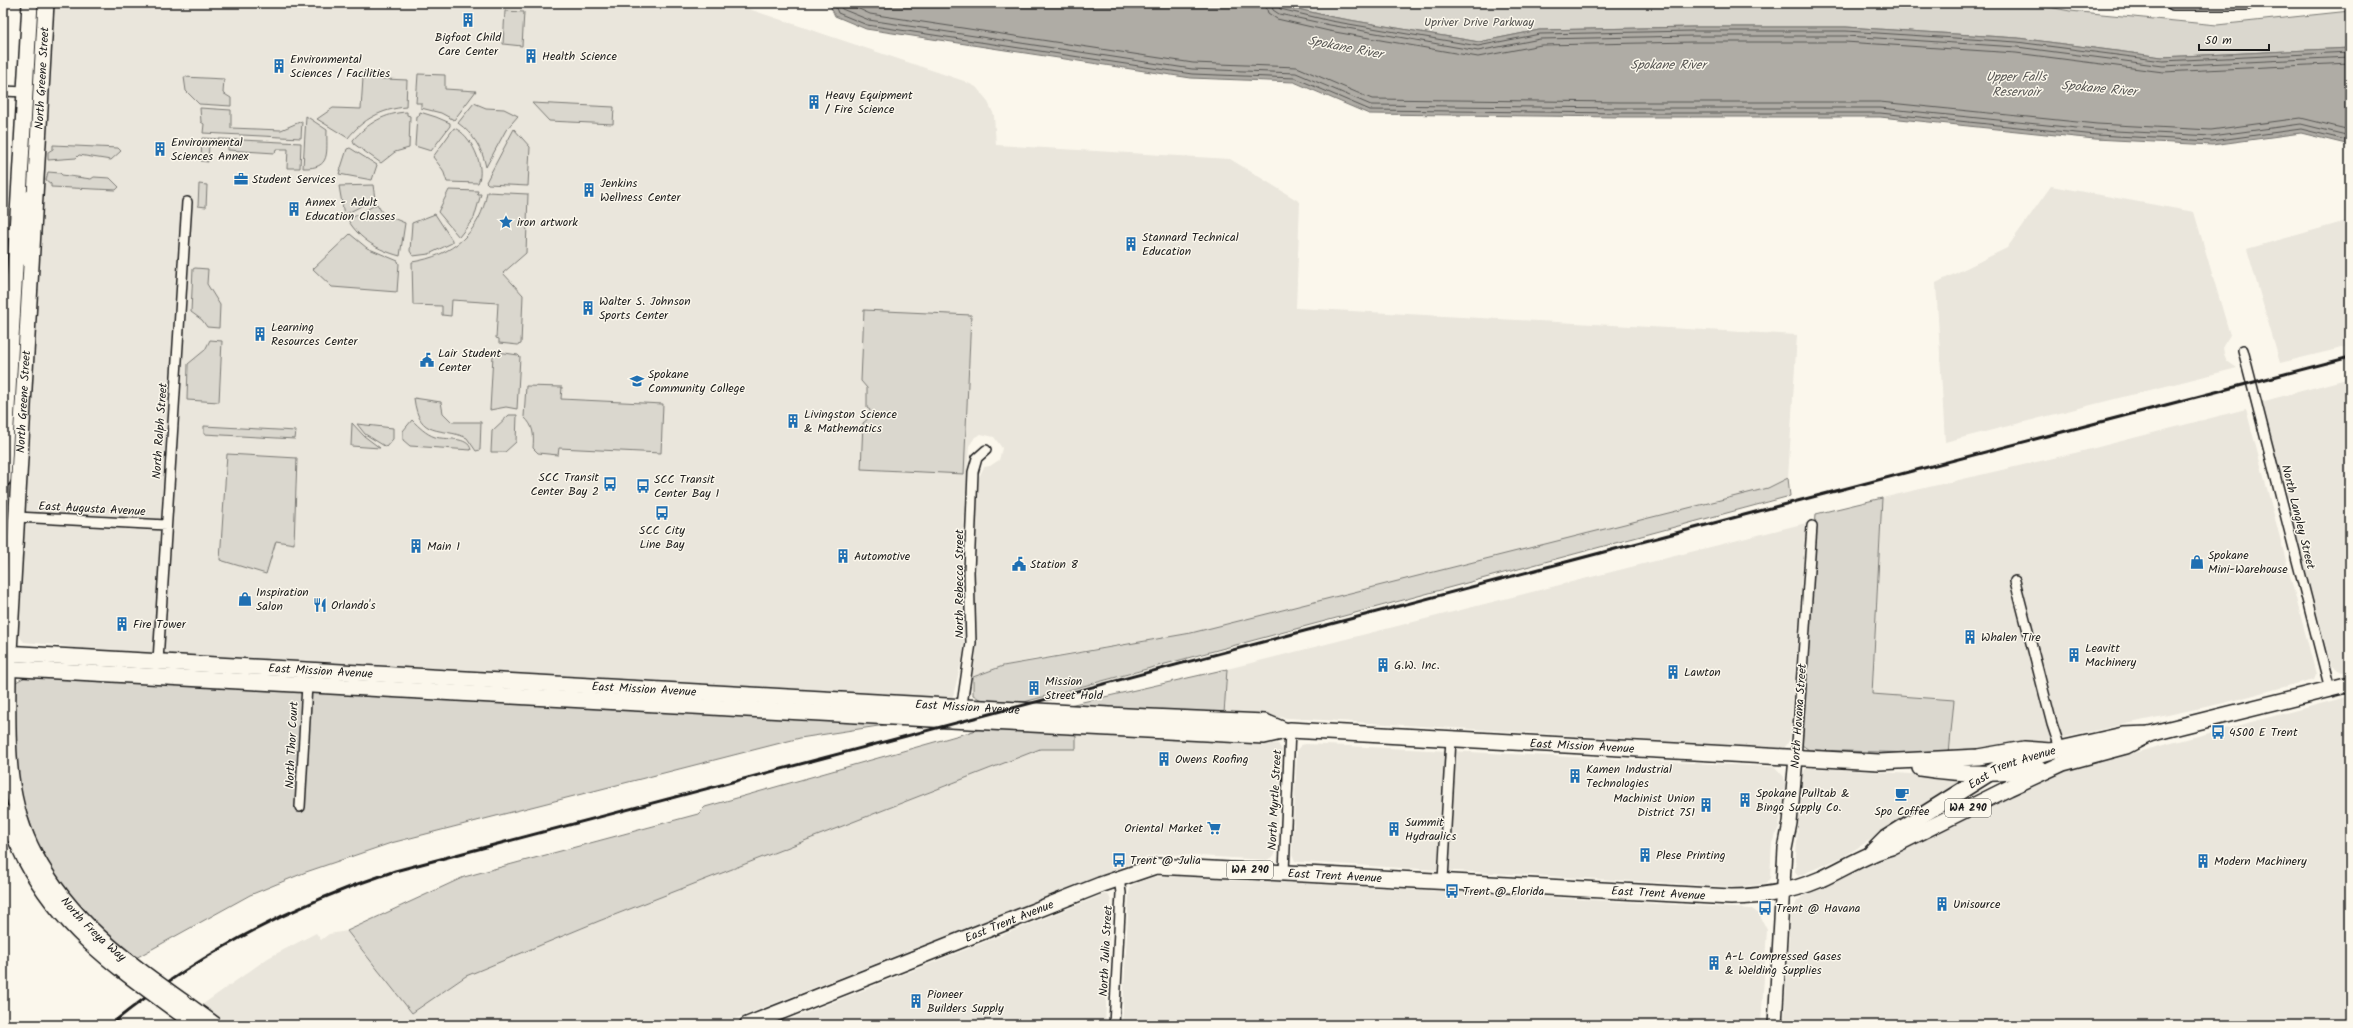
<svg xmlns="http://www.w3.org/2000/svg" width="2353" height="1028" viewBox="0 0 2353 1028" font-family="Kalam,sans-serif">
	<rect width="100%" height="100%" fill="#fbf7ec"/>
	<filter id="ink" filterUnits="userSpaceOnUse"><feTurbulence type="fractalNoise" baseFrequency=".025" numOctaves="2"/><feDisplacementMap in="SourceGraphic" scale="8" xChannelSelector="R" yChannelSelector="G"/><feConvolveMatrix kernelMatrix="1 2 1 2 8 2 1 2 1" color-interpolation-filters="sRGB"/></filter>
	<g filter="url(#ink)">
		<path fill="#eae6dc" d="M52 3H731L964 81 976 87 987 100 994 115 996 145 1230 159 1300 202 1296 308 1797 335 1788 478 1768 488 1529 551 1191 633 1035 659 1003 666 972 677 976 654 974 570 978 479 984 467 990 466 999 460 1002 448 994 437 981 434 975 437 969 446 961 568 965 623 963 655 953 696 949 700 90 652 66 646 24 642 17 634Z
			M2051 186 2194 212 2230 335 2223 346 2224 354 2227 361 2237 368 1945 442 1936 283 2007 248Z
			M2350 220V346L2280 363 2247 249Z
			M2350 378V671L2342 672 2331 666 2261 402Z
			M2246 409 2316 674 2314 679 2224 703 2009 749 1949 754 1872 695 1882 498 2079 452Z
			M1806 523 1790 739 1786 746 1782 748 1224 714 1227 669Z
			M2350 696V1025H1784L1790 918 1797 901 1805 895 1922 835 2046 776Z
			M1076 733 1278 744 1282 750 1275 855 1267 860 1164 854 1150 856 719 1025H224L199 1007 268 958 316 933 321 940 329 934 347 931 412 1013 466 976 599 921 1040 749H1076Z
			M1306 744 1775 767 1784 777 1785 785 1779 827 1772 843 1770 878 1766 884 1737 887 1299 862 1295 861 1292 854 1297 751 1301 745Z
			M1811 768 1882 772 1968 778 1843 857 1798 876 1795 872 1801 776 1805 769Z
			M1175 876 1752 909 1759 914 1767 930 1761 1025H1122L1129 893 1131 886 1138 882 1154 877Z
			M1105 894 1109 896 1111 901 1105 1025H776Z"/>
		<path fill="#dad7ce" stroke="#7b7a75" d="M1272 3H2028L2070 11 2217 25 2350 11V48L2162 57 2018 38 1846 27H1693L1539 30 1479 42 1332 17Z
			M505 11 524 12 522 46 503 44Z
			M418 74 445 75V89L476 91 454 120 441 113 421 108V103H416Z
			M184 77 224 79 223 93 231 98V106L199 104 186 91Z
			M363 78 407 80 406 107C382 109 363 119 348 138L317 119 333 108 361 109Z
			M474 103 486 108 504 109 518 116 506 130 486 167C482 148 473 134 458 123Z
			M532 103 614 107 613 124 549 121Z
			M200 108 231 110V128L281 130 302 121 301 138 203 133 204 124 201 122Z
			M407 112V115L410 116 409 148 395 152 381 163 354 144 353 140C368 123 385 113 407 112Z
			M420 112 436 117 450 123V126L431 151 415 146 417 116H419Z
			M306 116 327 130C326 152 332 169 303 168Z
			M454 128C471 134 486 167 478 183L447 182 443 170 433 157Z
			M514 129 530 147 528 186 488 184 486 182Z
			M202 138 301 143 300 168H287L288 149H276L275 153 228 150V145L209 144 208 162 201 161Z
			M53 145 118 148 121 151 111 160 79 155 76 158 48 160V152L53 149Z
			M350 148 377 165 372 180 339 174 347 149Z
			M48 172 60 173 62 175 91 179 94 177 110 178 119 187 116 190 51 187V184L46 180Z
			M199 184 207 185 206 207 198 206Z
			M373 185 375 199 344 215 339 186Z
			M449 190 478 191 477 194H481L474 218 459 237 438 212Z
			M487 192 528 194 526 253 503 273 523 295 521 344 518 345 499 343V339L496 338 498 303 452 300 451 316 442 315V306L413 305 412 262C452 256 481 232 487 192Z
			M377 204 383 214 405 223 400 256C378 250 360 240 348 220Z
			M435 214 452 240V243L429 254 413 256 410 251 412 223Z
			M350 234 367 248 398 261 399 264 397 292 332 287 313 269Z
			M195 268 208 269 207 284 220 305 219 328 207 327 202 320 191 312 193 269Z
			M864 310 971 315 964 474 861 469 863 423 869 418 870 410 867 408V388L861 381Z
			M210 340 222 341 219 402 187 400 188 364 205 350Z
			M498 352 518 355 520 357 517 409 506 407 490 410 493 355H498Z
			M526 386 562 387 561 399 663 404 661 453 559 448 558 455 538 453 533 448C534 435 534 426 524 417Z
			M414 398 441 402 443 413 452 422H481L480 450 476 451 467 438C441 426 419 440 414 398Z
			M509 415H517L516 442 505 452H491L492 431Z
			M412 420C419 427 426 434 435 437 445 440 469 436 471 450L410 446 403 440V431Z
			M352 423 364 436 380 448 351 446Z
			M357 424 393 428V439L386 447 365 434Z
			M204 426 296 431 295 439 204 434Z
			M227 454 297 458 294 544 276 541 266 574 220 560Z
			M1788 478 1790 496 1024 702 981 700 973 695V677L1003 666 1191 633 1768 488Z
			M1882 498 1872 694 1954 700 1949 754 1809 750 1802 745 1816 514Z
			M1227 669 1224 714 1065 706Z
			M27 676 898 723 800 738 391 843 306 872 250 895 134 959 105 936 56 879 37 842 15 779 13 687 16 682Z
			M984 728 1076 733V749H1040L599 921 466 976 412 1013 347 931 464 877 698 814 705 807Z"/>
		<path fill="#afaca5" stroke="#74726e" d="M829 3H1272L1332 17 1479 42 1539 30 1693 27H1846L2018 38 2162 57 2350 48V145L2301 133 2212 145 2095 139 1880 117H1620L1369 114 1294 82 1191 78 866 29 835 16Z"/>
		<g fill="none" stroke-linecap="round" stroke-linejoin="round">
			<path stroke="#575653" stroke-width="1" d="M834 3 838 13 867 25 1192 74 1295 78 1370 110 1620 113H1880L2096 135 2212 141 2301 129 2350 141
				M839 3 842 9 869 20 1192 69 1296 73 1371 105 1620 108H1880L2096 130 2212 136 2301 124 2350 136
				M846 3 870 14 1193 63 1297 67 1372 99 1620 102H1880L2097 124 2211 130 2301 118 2350 130
				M1265 3 1268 13 1277 19 1329 31 1478 57 1541 45 1693 42H1845L2016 53 2163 72 2350 63
				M1271 3 1273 10 1279 14 1330 25 1478 51 1540 39 1693 36H1846L2017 47 2163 66 2350 57
				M1276 3 1280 9 1331 21 1478 46 1540 34 1693 31H1846L2017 42 2163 61 2350 52"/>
			<defs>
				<path id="street" d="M3 91 25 92
					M3 233 17 234
					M20 262 24 250 27 197 35 191
					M2243 350 2330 689
					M17 517 166 525
					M2015 581 2052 724 2060 748
					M158 661 187 202
					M961 711 971 643 969 572 973 472 977 458 986 450
					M1796 758 1812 526
					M300 807 307 685
					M1284 872 1290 730
					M1443 880 1451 739
					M1114 1025 1121 893 1119 878"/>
				<path id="secondary" d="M2173 3H2247
					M1775 1025 1785 849 1790 823 1796 758"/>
				<g id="primary">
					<path d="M3 479 30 3"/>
					<path id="s1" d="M3 653 1127 716 1265 722 1284 730"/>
					<path id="s2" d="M3 668 892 717 1264 736 1290 730 1879 762 1978 757 2024 749 2051 751"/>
					<path d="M1920 768C1959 774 2001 776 2039 768"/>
					<path d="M3 812 25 859"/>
					<path id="s3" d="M1872 852 1886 838 2001 766 2051 751 2123 735 2149 734 2350 684"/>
					<path id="s4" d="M35 855C3 796 8 733 8 669L46 3"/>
					<path id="s5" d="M747 1025 1100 885 1156 866 1731 897C1761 897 1793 891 1821 879 1845 868 1866 854 1891 847L2009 788 2063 763 2126 746 2149 734"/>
				</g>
			</defs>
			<use href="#street" stroke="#1c1c1c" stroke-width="12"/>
			<use href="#secondary" stroke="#1c1c1c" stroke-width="16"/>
			<use href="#primary" stroke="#1c1c1c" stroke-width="18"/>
			<use href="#street" stroke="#fbf7ec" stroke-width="9"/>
			<use href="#secondary" stroke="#fbf7ec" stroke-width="13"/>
			<use href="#primary" stroke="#fbf7ec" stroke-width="15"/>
			<path stroke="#1c1c1c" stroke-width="3" d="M110 1025C195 956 291 905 395 871L1782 505 2350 357"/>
			<defs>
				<g id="primary-bridge">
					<path id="s6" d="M35 855C77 934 145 973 215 1025"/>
					<path d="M25 859C66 937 128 974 196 1025"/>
				</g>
			</defs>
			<use href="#primary-bridge" stroke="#1c1c1c" stroke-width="18" stroke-linecap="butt"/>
			<use href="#primary-bridge" stroke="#fbf7ec" stroke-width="15"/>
		</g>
	</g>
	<defs>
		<symbol id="building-bare" viewBox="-9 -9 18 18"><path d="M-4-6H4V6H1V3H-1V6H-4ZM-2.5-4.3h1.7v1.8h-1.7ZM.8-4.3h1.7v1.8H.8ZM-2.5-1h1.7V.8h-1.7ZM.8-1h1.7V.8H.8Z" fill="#1f6fb2" stroke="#fbf7ec" stroke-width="2.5" paint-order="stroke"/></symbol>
		<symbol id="office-bare" viewBox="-9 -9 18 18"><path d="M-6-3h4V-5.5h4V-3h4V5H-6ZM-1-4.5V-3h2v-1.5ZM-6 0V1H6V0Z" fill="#1f6fb2" stroke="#fbf7ec" stroke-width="2.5" paint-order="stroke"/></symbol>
		<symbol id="sight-bare" viewBox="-9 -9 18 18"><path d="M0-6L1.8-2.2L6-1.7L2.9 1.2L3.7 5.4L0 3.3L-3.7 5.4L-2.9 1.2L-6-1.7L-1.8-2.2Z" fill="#1f6fb2" stroke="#fbf7ec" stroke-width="2.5" paint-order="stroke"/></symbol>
		<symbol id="civic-bare" viewBox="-9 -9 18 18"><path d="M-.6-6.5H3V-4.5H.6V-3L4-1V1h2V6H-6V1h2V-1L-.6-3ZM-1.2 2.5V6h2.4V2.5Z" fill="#1f6fb2" stroke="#fbf7ec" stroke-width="2.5" paint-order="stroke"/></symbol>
		<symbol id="university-bare" viewBox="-9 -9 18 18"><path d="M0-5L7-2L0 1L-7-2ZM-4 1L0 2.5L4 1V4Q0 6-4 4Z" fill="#1f6fb2" stroke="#fbf7ec" stroke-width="2.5" paint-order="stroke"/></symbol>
		<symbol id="bus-bare" viewBox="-9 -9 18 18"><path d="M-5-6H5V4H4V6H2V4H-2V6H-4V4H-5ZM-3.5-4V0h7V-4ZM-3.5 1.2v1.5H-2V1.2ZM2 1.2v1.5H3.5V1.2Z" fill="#1f6fb2" stroke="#fbf7ec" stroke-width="2.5" paint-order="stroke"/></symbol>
		<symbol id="shop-bare" viewBox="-9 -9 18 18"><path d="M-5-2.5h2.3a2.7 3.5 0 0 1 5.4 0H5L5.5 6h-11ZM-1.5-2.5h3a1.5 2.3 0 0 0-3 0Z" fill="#1f6fb2" stroke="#fbf7ec" stroke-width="2.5" paint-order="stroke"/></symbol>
		<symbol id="restaurant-bare" viewBox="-9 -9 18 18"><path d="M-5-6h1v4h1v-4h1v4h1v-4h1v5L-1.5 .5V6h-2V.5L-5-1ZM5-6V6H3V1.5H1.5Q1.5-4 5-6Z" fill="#1f6fb2" stroke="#fbf7ec" stroke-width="2.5" paint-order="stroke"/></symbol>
		<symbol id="cafe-bare" viewBox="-9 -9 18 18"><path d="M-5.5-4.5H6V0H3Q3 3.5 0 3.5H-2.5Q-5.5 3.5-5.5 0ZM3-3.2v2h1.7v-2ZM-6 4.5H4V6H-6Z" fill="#1f6fb2" stroke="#fbf7ec" stroke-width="2.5" paint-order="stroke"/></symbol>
		<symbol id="supermarket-bare" viewBox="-9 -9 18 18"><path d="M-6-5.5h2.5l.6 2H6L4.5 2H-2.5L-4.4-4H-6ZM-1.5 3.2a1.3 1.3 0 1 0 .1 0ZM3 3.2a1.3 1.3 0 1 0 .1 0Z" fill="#1f6fb2" stroke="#fbf7ec" stroke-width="2.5" paint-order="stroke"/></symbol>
	</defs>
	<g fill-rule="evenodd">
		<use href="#building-bare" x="458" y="10" width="20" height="20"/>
		<use href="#building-bare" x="521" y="46" width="20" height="20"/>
		<use href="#building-bare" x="269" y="56" width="20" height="20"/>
		<use href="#building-bare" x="804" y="92" width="20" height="20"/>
		<use href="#building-bare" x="150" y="139" width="20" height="20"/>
		<use href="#office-bare" x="231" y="169" width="20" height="20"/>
		<use href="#building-bare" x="579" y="180" width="20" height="20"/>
		<use href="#building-bare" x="284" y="199" width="20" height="20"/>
		<use href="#sight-bare" x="496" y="212" width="20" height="20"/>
		<use href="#building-bare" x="1121" y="234" width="20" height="20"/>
		<use href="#building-bare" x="578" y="298" width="20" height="20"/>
		<use href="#building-bare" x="250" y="324" width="20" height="20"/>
		<use href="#civic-bare" x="417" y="350" width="20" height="20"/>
		<use href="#university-bare" x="627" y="371" width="20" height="20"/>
		<use href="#building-bare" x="783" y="411" width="20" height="20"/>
		<use href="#bus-bare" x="600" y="474" width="20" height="20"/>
		<use href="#bus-bare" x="633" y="476" width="20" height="20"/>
		<use href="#bus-bare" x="652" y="503" width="20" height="20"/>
		<use href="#building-bare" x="406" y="536" width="20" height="20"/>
		<use href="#building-bare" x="833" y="546" width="20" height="20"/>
		<use href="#shop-bare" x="2187" y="552" width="20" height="20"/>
		<use href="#civic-bare" x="1009" y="554" width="20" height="20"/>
		<use href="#shop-bare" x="235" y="589" width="20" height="20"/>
		<use href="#restaurant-bare" x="310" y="595" width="20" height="20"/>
		<use href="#building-bare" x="112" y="614" width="20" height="20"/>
		<use href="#building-bare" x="1960" y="627" width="20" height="20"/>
		<use href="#building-bare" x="2064" y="645" width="20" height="20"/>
		<use href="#building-bare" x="1373" y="655" width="20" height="20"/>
		<use href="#building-bare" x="1663" y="662" width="20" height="20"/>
		<use href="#building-bare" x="1024" y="678" width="20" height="20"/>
		<use href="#bus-bare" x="2208" y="722" width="20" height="20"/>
		<use href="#building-bare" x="1154" y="749" width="20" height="20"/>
		<use href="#building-bare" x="1565" y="766" width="20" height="20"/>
		<use href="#cafe-bare" x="1892" y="784" width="20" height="20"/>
		<use href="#building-bare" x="1735" y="790" width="20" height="20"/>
		<use href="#building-bare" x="1696" y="795" width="20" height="20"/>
		<use href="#supermarket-bare" x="1204" y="818" width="20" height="20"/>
		<use href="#building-bare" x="1384" y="819" width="20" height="20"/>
		<use href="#building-bare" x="1635" y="845" width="20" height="20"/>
		<use href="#bus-bare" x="1109" y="850" width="20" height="20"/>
		<use href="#building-bare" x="2193" y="851" width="20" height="20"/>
		<use href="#bus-bare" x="1442" y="881" width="20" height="20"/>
		<use href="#building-bare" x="1932" y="894" width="20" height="20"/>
		<use href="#bus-bare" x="1755" y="898" width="20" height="20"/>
		<use href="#building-bare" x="1704" y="953" width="20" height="20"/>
		<use href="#building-bare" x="906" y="991" width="20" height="20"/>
	</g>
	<g text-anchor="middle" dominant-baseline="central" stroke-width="3" stroke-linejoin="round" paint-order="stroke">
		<g fill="#fbf7ec" stroke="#5f5e5a" stroke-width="1">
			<rect x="1945" y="799" width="46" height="18" rx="3"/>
			<rect x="1227" y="861" width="46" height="18" rx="3"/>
		</g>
		<g font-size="11" font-weight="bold" fill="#1c1c1c">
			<text x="1968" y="808">WA 290</text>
			<text x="1250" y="870">WA 290</text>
		</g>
		<g font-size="12" fill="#555451" stroke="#fbf7ec">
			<text x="1479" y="22">Upriver Drive Parkway</text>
		</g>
		<g font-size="12" fill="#1c1c1c" stroke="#fbf7ec" text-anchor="start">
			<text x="468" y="37" text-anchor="middle">Bigfoot Child<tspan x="468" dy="14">Care Center</tspan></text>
			<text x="542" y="56">Health Science</text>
			<text x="290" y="59">Environmental<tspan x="290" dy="14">Sciences / Facilities</tspan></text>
			<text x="825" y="95">Heavy Equipment<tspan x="825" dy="14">/ Fire Science</tspan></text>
			<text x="171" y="142">Environmental<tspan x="171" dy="14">Sciences Annex</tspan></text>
			<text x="252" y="179">Student Services</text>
			<text x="600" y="183">Jenkins<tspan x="600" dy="14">Wellness Center</tspan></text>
			<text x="305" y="202">Annex - Adult<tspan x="305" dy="14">Education Classes</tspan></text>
			<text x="517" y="222">iron artwork</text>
			<text x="1142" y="237">Stannard Technical<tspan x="1142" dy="14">Education</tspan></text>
			<text x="599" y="301">Walter S. Johnson<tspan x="599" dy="14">Sports Center</tspan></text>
			<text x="271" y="327">Learning<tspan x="271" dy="14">Resources Center</tspan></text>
			<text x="438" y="353">Lair Student<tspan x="438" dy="14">Center</tspan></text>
			<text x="648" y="374">Spokane<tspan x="648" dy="14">Community College</tspan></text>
			<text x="804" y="414">Livingston Science<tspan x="804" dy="14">&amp; Mathematics</tspan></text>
			<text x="599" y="477" text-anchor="end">SCC Transit<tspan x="599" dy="14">Center Bay 2</tspan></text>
			<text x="654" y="479">SCC Transit<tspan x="654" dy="14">Center Bay 1</tspan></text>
			<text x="662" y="530" text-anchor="middle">SCC City<tspan x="662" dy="14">Line Bay</tspan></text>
			<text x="427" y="546">Main 1</text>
			<text x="2208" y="555">Spokane<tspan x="2208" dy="14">Mini-Warehouse</tspan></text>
			<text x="854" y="556">Automotive</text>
			<text x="1030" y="564">Station 8</text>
			<text x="256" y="592">Inspiration<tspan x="256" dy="14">Salon</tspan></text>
			<text x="331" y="605">Orlando's</text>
			<text x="133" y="624">Fire Tower</text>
			<text x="1981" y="637">Whalen Tire</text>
			<text x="2085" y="648">Leavitt<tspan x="2085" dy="14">Machinery</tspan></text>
			<text x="1394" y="665">G.W. Inc.</text>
			<text x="1684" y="672">Lawton</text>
			<text x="1045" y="681">Mission<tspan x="1045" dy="14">Street Hold</tspan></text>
			<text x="2229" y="732">4500 E Trent</text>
			<text x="1175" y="759">Owens Roofing</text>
			<text x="1586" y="769">Kamen Industrial<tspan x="1586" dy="14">Technologies</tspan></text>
			<text x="1756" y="793">Spokane Pulltab &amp;<tspan x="1756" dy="14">Bingo Supply Co.</tspan></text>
			<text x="1695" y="798" text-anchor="end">Machinist Union<tspan x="1695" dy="14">District 751</tspan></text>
			<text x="1902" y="811" text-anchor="middle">Spo Coffee</text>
			<text x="1405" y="822">Summit<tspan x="1405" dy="14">Hydraulics</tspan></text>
			<text x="1203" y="828" text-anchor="end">Oriental Market</text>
			<text x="1656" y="855">Plese Printing</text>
			<text x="1130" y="860">Trent @ Julia</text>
			<text x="2214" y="861">Modern Machinery</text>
			<text x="1463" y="891">Trent @ Florida</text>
			<text x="1953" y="904">Unisource</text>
			<text x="1776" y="908">Trent @ Havana</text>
			<text x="1725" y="956">A-L Compressed Gases<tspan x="1725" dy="14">&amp; Welding Supplies</tspan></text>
			<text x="927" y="994">Pioneer<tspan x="927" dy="14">Builders Supply</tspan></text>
		</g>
		<g font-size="12" fill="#1c1c1c" stroke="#fbf7ec">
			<text stroke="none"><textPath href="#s4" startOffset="782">North Greene Street</textPath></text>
			<text stroke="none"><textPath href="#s4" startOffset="458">North Greene Street</textPath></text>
			<text transform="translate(160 431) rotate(-86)">North Ralph Street</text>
			<text transform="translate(92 509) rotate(3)">East Augusta Avenue</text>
			<text transform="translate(2298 517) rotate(76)">North Langley Street</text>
			<text transform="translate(959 584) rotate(-90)">North Rebecca Street</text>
			<text stroke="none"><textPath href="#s1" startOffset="318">East Mission Avenue</textPath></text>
			<text stroke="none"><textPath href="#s1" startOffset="642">East Mission Avenue</textPath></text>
			<text stroke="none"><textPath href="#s1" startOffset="966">East Mission Avenue</textPath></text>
			<text transform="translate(1799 716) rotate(-86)">North Havana Street</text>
			<text transform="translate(292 745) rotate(-87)">North Thor Court</text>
			<text stroke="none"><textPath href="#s2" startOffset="1582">East Mission Avenue</textPath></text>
			<text stroke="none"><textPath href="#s3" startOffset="165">East Trent Avenue</textPath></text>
			<text transform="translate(1275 800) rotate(-87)">North Myrtle Street</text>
			<text stroke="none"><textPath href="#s5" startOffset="618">East Trent Avenue</textPath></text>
			<text stroke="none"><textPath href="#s5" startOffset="942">East Trent Avenue</textPath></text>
			<text stroke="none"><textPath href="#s5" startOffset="282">East Trent Avenue</textPath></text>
			<text stroke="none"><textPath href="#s6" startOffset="95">North Freya Way</textPath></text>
			<text transform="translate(1106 951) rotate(-87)">North Julia Street</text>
		</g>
		<g font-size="13" font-style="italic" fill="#575653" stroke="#fbf7ec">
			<text transform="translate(1345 48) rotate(11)">Spokane River</text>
			<text x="1668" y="65">Spokane River</text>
			<text x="2016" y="77">Upper Falls<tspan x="2016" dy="15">Reservoir</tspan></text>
			<text transform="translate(2099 89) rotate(5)">Spokane River</text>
		</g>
	</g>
	<rect width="2353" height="1028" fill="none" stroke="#fbf7ec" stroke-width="16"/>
	<rect x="8" y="8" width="2337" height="1012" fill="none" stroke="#1c1c1c" stroke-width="1.5" filter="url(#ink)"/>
	<path d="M2199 44v6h70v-6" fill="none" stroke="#1c1c1c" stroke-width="2"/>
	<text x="2205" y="44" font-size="12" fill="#1c1c1c" stroke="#fbf7ec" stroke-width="3" paint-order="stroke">50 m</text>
</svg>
